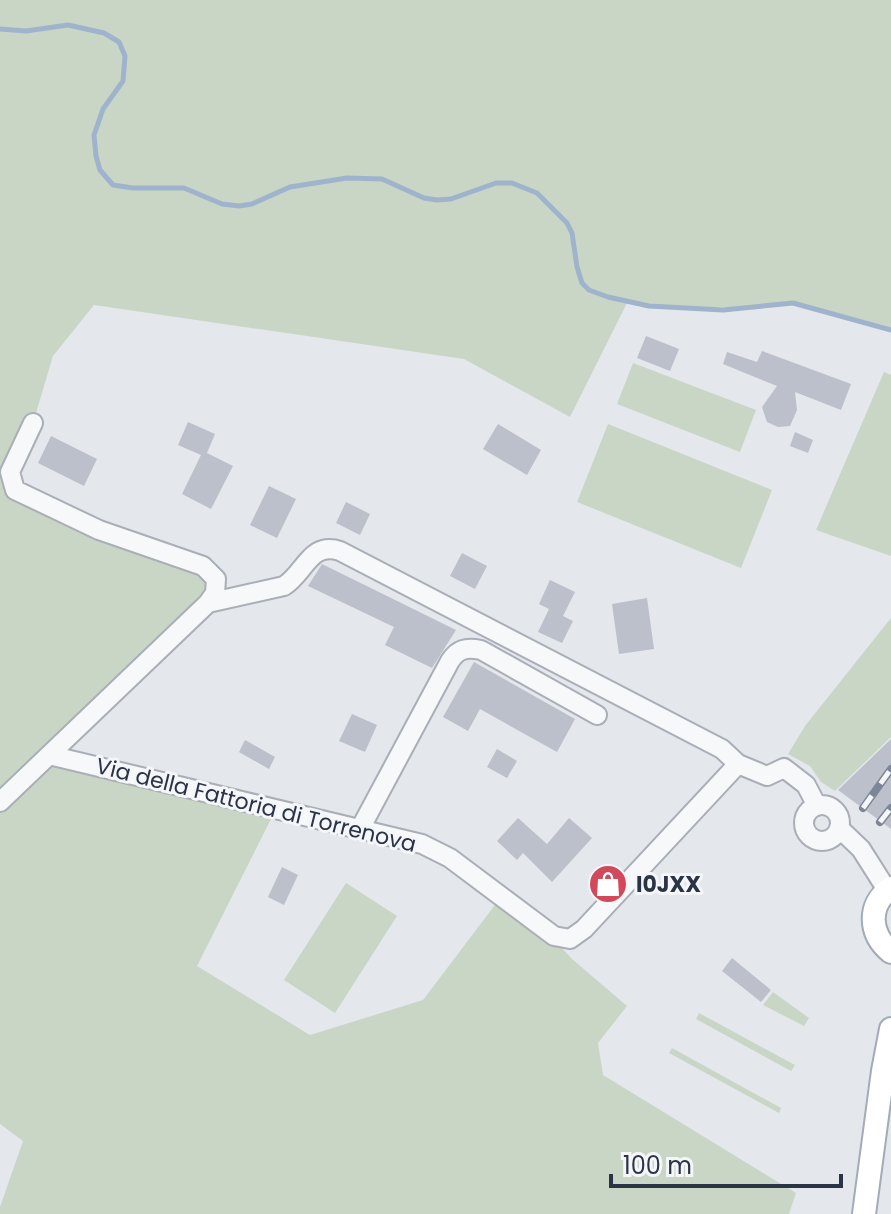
<svg xmlns="http://www.w3.org/2000/svg" width="891" height="1214" viewBox="0 0 891 1214" font-family="Poppins,sans-serif">
	<rect width="100%" height="100%" fill="#e4e7ec"/>
	<path fill="#c9d6c5" d="M0 0H891V331L793 303 760 307 682 308 627 303 570 417 464 359 94 305 53 356 33 423 15 459V490L216 579 196 614 50 754 276 809 197 966 310 1035 423 1000 501 897 549 934 572 959 627 1006 598 1043 603 1075 796 1193 789 1214H0V1207L23 1141 0 1124Z
		M633 363 756 410 740 452 617 404Z
		M884 372 891 375V556L816 530Z
		M608 424 772 490 741 568 577 502Z
		M891 618V737L835 791 821 782 810 766 788 754 805 726Z
		M346 883 397 916 335 1013 284 980Z
		M773 992 809 1018 804 1026 763 1005Z
		M699 1013 795 1065 791 1071 696 1019Z
		M672 1048 781 1108 779 1113 669 1053Z"/>
	<g fill="none" stroke-linecap="round" stroke-linejoin="round">
		<path stroke="#9fb4cc" stroke-width="5" d="M0 29 26 31 68 25 104 33 119 42 125 56 123 81 103 109 94 135 96 156 100 170 113 185 133 188H184L222 204 239 206 252 204 290 187 347 178 382 179 424 198 437 200 451 199 496 183H512L537 193 567 223 572 233 577 267 582 283 589 290 608 297 649 306 723 310 793 303 891 330"/>
	</g>
	<path fill="#bbc0ca" d="M646 336 679 349 670 371 637 358Z
		M762 351 851 384 841 410 795 392 797 410 790 426 778 427 767 422 762 407 777 386 723 364 727 352 757 362Z
		M188 422 215 434 207 453 233 466 211 509 182 494 201 455 178 445Z
		M498 424 541 450 527 475 483 449Z
		M795 432 813 440 808 453 790 446Z
		M51 436 97 459 84 486 38 463Z
		M269 486 296 499 277 538 250 525Z
		M346 502 370 514 360 535 336 523Z
		M462 553 487 566 475 589 450 576Z
		M322 564 456 630 432 668 385 645 394 627 308 586Z
		M550 580 575 592 563 616 573 621 562 643 538 632 549 609 539 604Z
		M647 598 654 649 619 654 612 604Z
		M474 662 575 719 557 752 480 709 468 731 443 717Z
		M352 714 377 725 365 752 339 741Z
		M891 739V829L838 790Z
		M245 740 275 757 269 769 239 752Z
		M497 749 517 761 507 778 487 767Z
		M518 818 547 844 569 818 592 838 552 882 523 853 517 860 497 841Z
		M282 867 298 875 284 905 268 897Z
		M732 958 771 990 761 1002 722 971Z"/>
	<g fill="none" stroke-linecap="round" stroke-linejoin="round">
		<defs>
			<path id="minor" d="M33 423 10 472 15 490 99 530 203 566 216 579 215 593 208 603
				M49 755 422 844 450 858 554 936 570 939 584 929 738 764 767 776 784 768 806 785 817 806
				M0 802 208 603 284 586C305 573 310 541 340 551L722 749 738 764
				M804 823a18 18 0 1 1 36 0a18 18 0 1 1-36 0Z
				M839 828 861 849 887 890
				M360 829 450 661C458 649 466 647 481 650L597 715"/>
			<path id="major" d="M891 888C867 905 869 934 891 952
				M864 1214 883 1071 891 1029"/>
		</defs>
		<use href="#minor" stroke="#a9aeb7" stroke-width="22"/>
		<use href="#major" stroke="#a3abb8" stroke-width="26"/>
		<use href="#minor" stroke="#f7f8fa" stroke-width="18"/>
		<use href="#major" stroke="#fff" stroke-width="22"/>
		<defs>
			<path id="rail" d="M863 808 891 769
				M880 822 891 808"/>
		</defs>
		<use href="#rail" stroke="#7d8696" stroke-width="8"/>
		<use href="#rail" stroke="#f4f6f9" stroke-width="5" stroke-dasharray="15" stroke-linecap="butt"/>
	</g>
	<defs>
		<symbol id="shop-disc" viewBox="-11 -11 22 22"><circle r="9.5" fill="#d1495b" stroke="#f4f6f9"/><path d="M-5-2.5h2.3a2.7 3.5 0 0 1 5.4 0H5L5.5 6h-11ZM-1.5-2.5h3a1.5 2.3 0 0 0-3 0Z" fill="#fff"/></symbol>
	</defs>
	<g fill-rule="evenodd">
		<use href="#shop-disc" x="586" y="862" width="44" height="44"/>
	</g>
	<g text-anchor="middle" dominant-baseline="central" stroke-width="6" stroke-linejoin="round" paint-order="stroke">
		<g font-size="22" fill="#2b3445" stroke="#f4f6f9">
			<text transform="translate(256 805) rotate(14)">Via della Fattoria di Torrenova</text>
		</g>
		<g font-size="22" font-weight="bold" fill="#2b3445" stroke="#f4f6f9" text-anchor="start">
			<text x="636" y="884">I0JXX</text>
		</g>
	</g>
	<path d="M611 1174v12h230v-12" fill="none" stroke="#2b3445" stroke-width="4"/>
	<text x="623" y="1174" font-size="24" fill="#2b3445" stroke="#f4f6f9" stroke-width="6" paint-order="stroke">100 m</text>
</svg>
